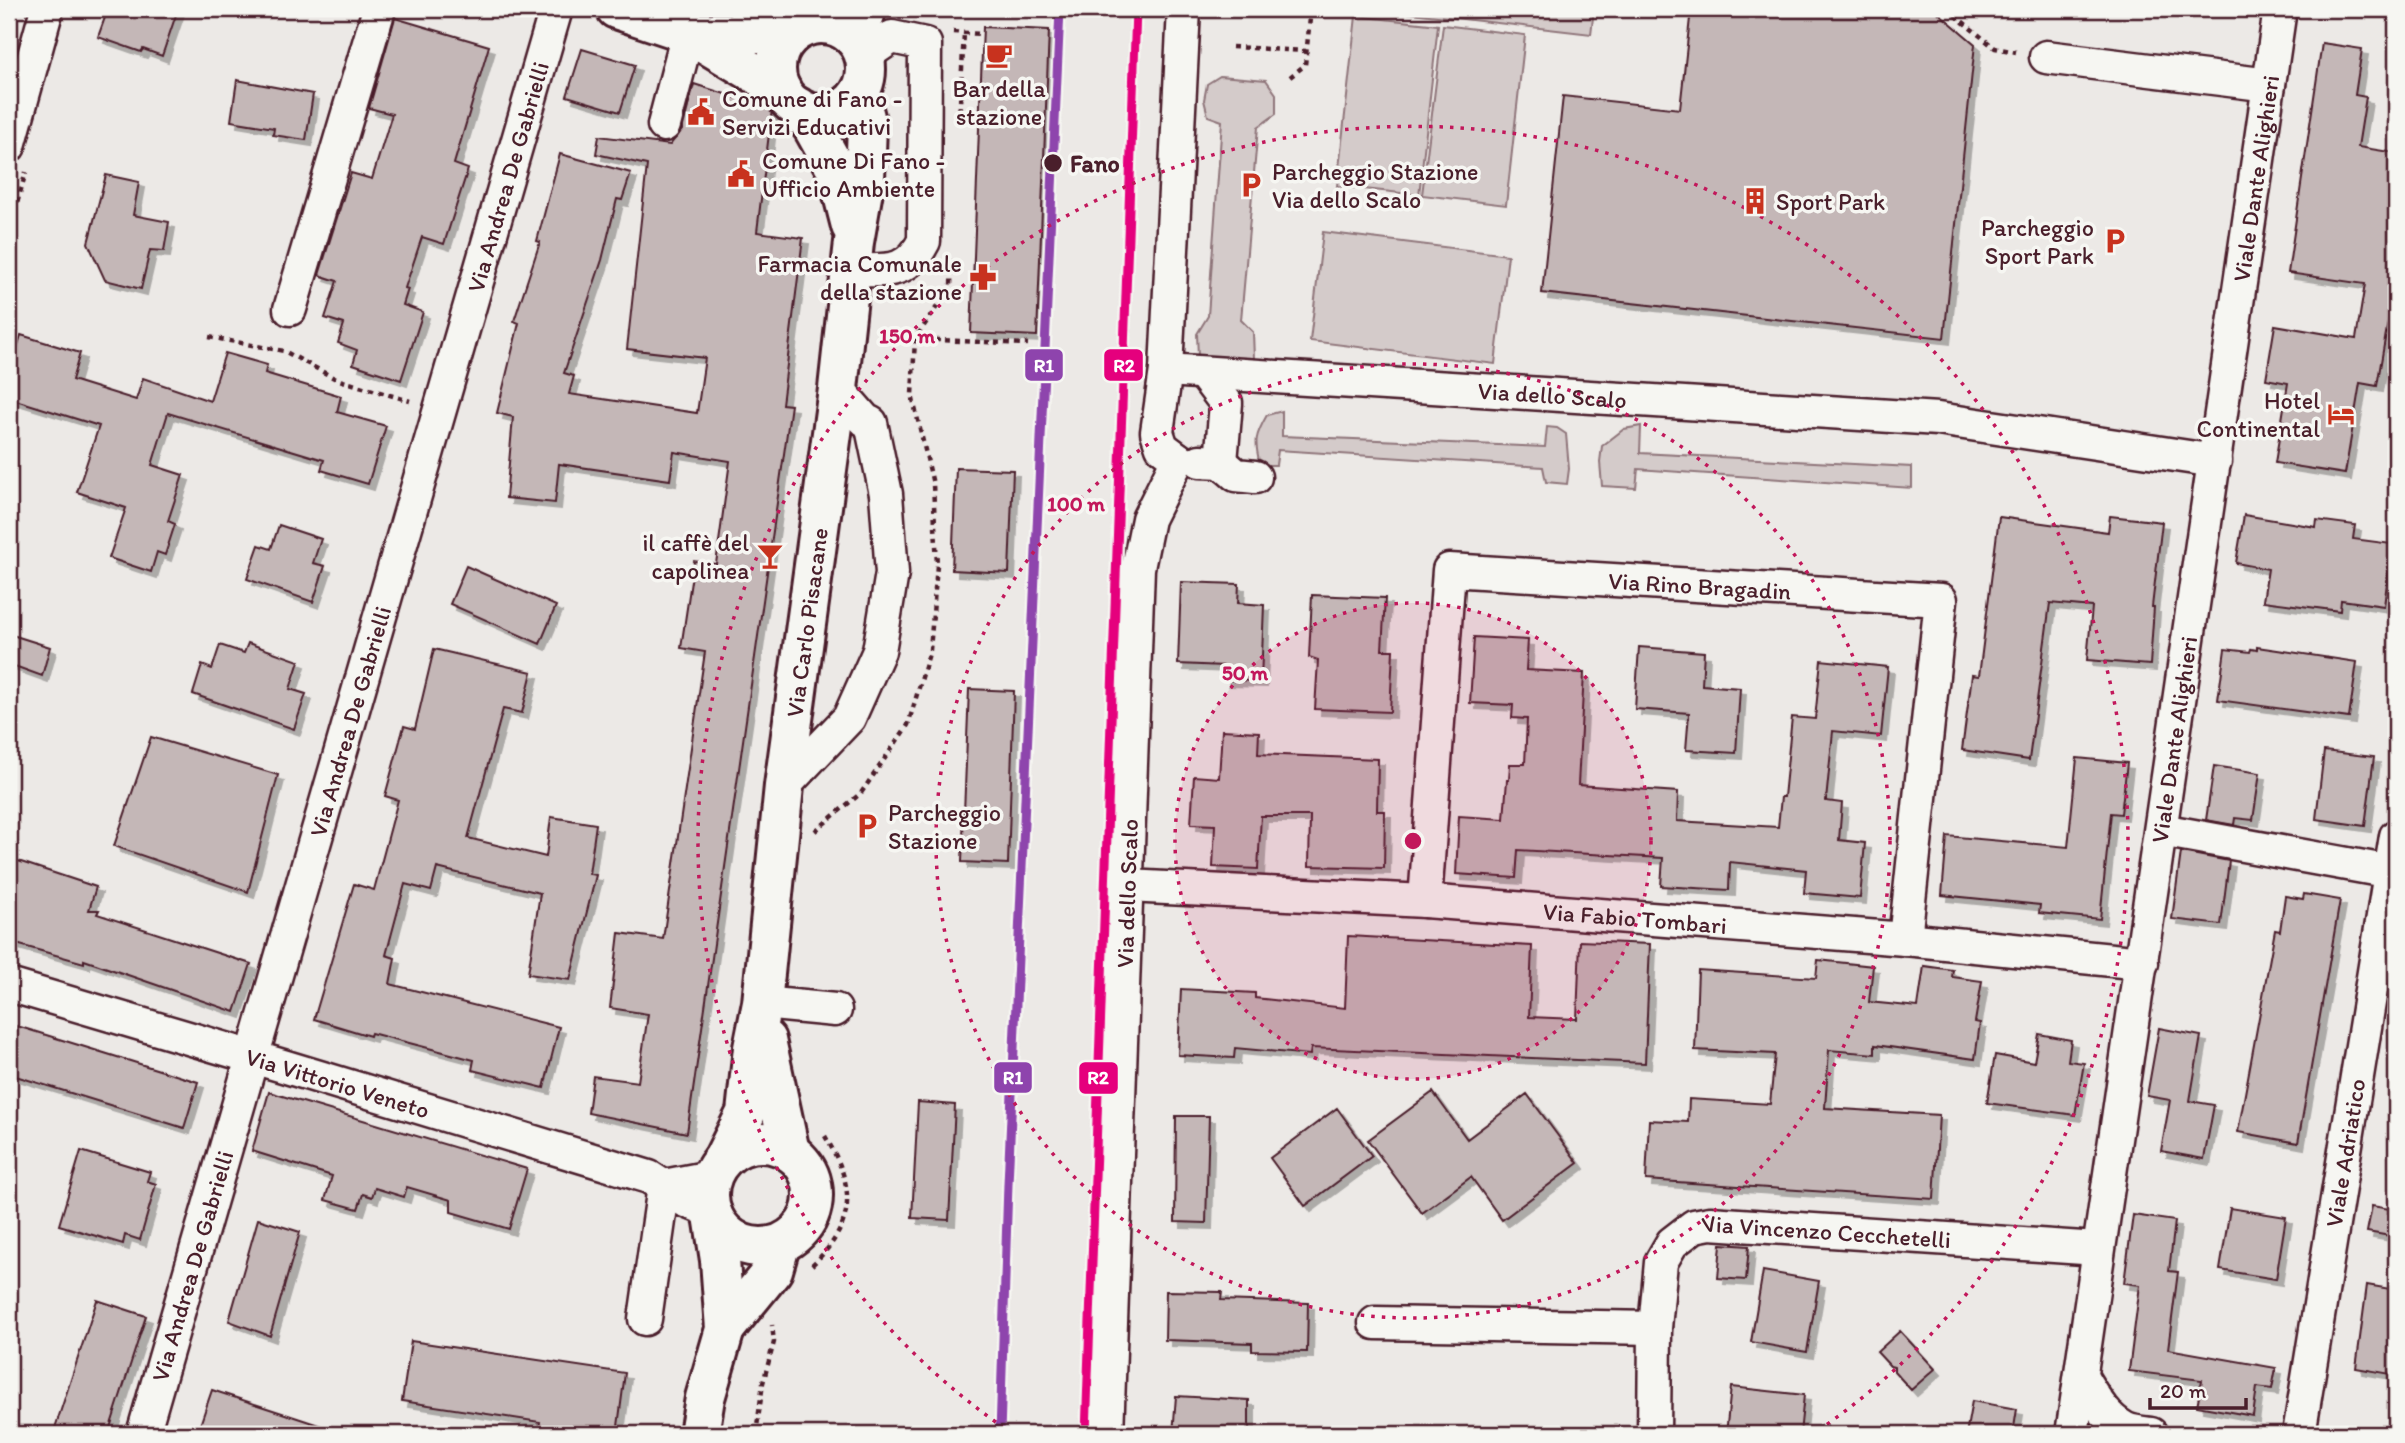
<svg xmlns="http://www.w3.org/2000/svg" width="2405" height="1443" viewBox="0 0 2405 1443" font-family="Itim,sans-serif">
	<defs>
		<filter id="shadow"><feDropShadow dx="6" dy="6" stdDeviation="0" flood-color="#0004"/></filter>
	</defs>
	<rect width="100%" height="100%" fill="#ece9e6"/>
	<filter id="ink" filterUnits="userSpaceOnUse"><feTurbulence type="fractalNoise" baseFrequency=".0143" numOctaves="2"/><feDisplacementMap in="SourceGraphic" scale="14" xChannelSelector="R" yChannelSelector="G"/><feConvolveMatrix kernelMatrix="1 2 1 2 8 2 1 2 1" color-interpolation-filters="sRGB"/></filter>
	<g filter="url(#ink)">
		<path fill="#d4cbca" stroke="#8f757a" stroke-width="2" d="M1377 9H1594L1591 34Z
			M1356 16 1438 25 1419 195 1337 186Z
			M1443 25 1525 35 1506 205 1422 195Z
			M1220 76 1266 80 1276 94V114L1258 127 1241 320 1253 332 1254 359 1241 368 1211 369 1198 356 1197 334 1208 316 1222 121 1208 116 1204 100 1207 84Z
			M1323 232 1508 255 1495 364 1310 341Z
			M1282 411V436L1545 447 1547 427 1557 428 1566 434 1569 469 1567 484 1546 482 1543 467 1278 450 1276 465H1260C1254 441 1255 436 1267 415Z
			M1641 426 1640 453 1912 467V488L1638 469 1636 488 1602 486 1600 462 1602 446 1624 429Z"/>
		<path fill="#c4b7b7" stroke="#4a1f2b" stroke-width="2" filter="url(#shadow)" d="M108 9H178L162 56 143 49 141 52 98 37Z
			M1691 9H1934L1975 44 1944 338 1542 293 1563 96 1680 109Z
			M395 18 489 46 454 164 468 169 444 244 422 237 405 288 408 289 403 305 423 312 401 380 353 364 357 350 338 343 344 324 325 318 337 281 319 275 351 173 372 179 392 114 369 108Z
			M983 27 1049 30 1037 336 971 333Z
			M2322 43 2362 49 2355 95 2366 97 2358 147 2396 153V305L2391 304 2377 386 2360 383 2345 474 2275 463 2288 383 2266 379 2275 325 2356 339 2365 284 2288 273Z
			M582 49 635 65 620 112 567 96Z
			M237 80 313 94 306 140 273 135 274 128 231 121Z
			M694 84 772 109 757 232 803 238 782 404 791 405 687 1133 588 1113 593 1076 638 1082 648 1014 610 1008 619 933 663 939 705 652 681 648 694 561 716 564 730 461 674 452 670 480 559 464 555 503 506 498 513 417 497 413 519 323 514 321 540 242 537 241 560 154 631 173 622 200 617 199 602 260 564 373 574 376 569 394 697 413 705 358 627 349 647 165 596 154 599 136 670 145 682 130Z
			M106 175 139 182 133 215 169 222 164 251 150 250 141 289 105 280 88 243Z
			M21 335 80 353 72 380 136 400 143 378 210 401 225 353 267 365 265 373 341 396 337 412 386 426 368 484 321 470 324 460 168 413 152 465 183 475 168 521 175 524 165 555 157 552 151 572 109 558 126 508 77 492 99 426 9 398V375Z
			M956 468 1013 470 1009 573 952 570Z
			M2244 515 2316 527 2317 520 2355 525 2353 539 2392 544 2384 606 2341 600 2340 611 2263 601 2268 569 2236 563Z
			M2110 516 2162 522 2152 607H2154L2150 665 2087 660 2092 607 2050 603 2029 760 1962 750 1972 675 1979 676 1999 517 2108 532Z
			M279 525 321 539 313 563 325 566 313 602 247 579 259 545 271 549Z
			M466 566 556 606 540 644 450 604Z
			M1181 582 1239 584 1238 603 1264 605 1261 681 1223 680 1224 666 1178 664Z
			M1312 595 1385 598 1382 650H1393L1390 712 1315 709 1318 660 1309 657Z
			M9 634 50 647 42 676 9 664Z
			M1474 637 1528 640 1526 670 1584 673 1578 785 1678 792 1677 821 1778 827 1781 797H1784L1792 717 1815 719 1821 660 1888 667 1881 736 1833 731 1826 801 1842 803 1839 840 1865 843 1860 898 1804 893 1806 870 1730 862 1729 890 1661 886 1663 858 1518 850 1516 878 1456 874 1459 816 1504 819 1507 780H1509L1510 764H1525L1527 719 1512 718 1513 705 1470 703Z
			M248 643 299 661 290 689 306 694 294 729 193 694 202 665 212 669 220 645 244 653Z
			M1639 647 1704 652 1702 685 1740 688 1736 753 1686 750 1689 713 1635 709Z
			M2257 647 2357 662 2349 718 2218 700 2225 649 2250 652 2251 649 2257 650Z
			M434 649 532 672 522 713 503 709 468 838 546 857 551 817 596 824 589 874 596 875 570 980 528 974 540 893 437 868 431 891 405 884 386 955 395 958 390 984 559 1027 544 1088 472 1070 474 1060 371 1033 370 1036 314 1019 354 884 374 890 398 800 385 796 404 726 415 729Z
			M969 689 1014 691 1008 864 962 862Z
			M1222 730 1259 732 1258 754 1378 759 1377 811H1385L1384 868 1309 866 1310 816H1261L1258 869 1213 867 1215 825 1191 824 1194 776 1219 778Z
			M151 737 278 775 248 892 114 846Z
			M2324 751 2374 757 2365 826 2316 819Z
			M2077 758 2127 763 2121 814 2111 813 2100 919 2039 913 2040 905 1942 895 1947 836 2068 847Z
			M2214 766 2260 773 2253 820 2235 818 2234 825 2206 820Z
			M2181 852 2229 861 2221 925 2172 919Z
			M9 858 96 887 89 910H99L97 914 251 964 235 1012 84 960V963L9 942Z
			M2304 894 2340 900 2298 1143 2238 1132 2275 930 2280 931 2285 896 2303 899Z
			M1348 936 1532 946 1529 1017 1577 1019 1580 941 1650 944 1645 1063 1311 1048 1310 1055 1235 1048 1234 1058 1178 1055 1181 989 1255 993V998L1345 1008Z
			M1818 960 1873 966 1869 1002 1918 1007 1924 966 1953 970 1952 977 1982 981 1975 1022 1980 1023 1975 1059 1875 1045V1054L1829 1050 1825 1108 1939 1115 1934 1199 1646 1180 1649 1120 1688 1122 1689 1099 1770 1104 1775 1054 1695 1050 1698 970 1816 978Z
			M17 1026 198 1082 184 1128 9 1074V1052Z
			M2159 1028 2201 1036 2190 1101 2214 1105 2204 1159 2161 1151 2170 1100 2147 1096Z
			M2039 1034 2071 1040 2068 1061 2084 1063 2075 1115 1987 1103 1995 1055 2034 1062Z
			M269 1092 527 1169 509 1229 451 1212V1200L407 1187 404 1197 375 1188 372 1197 363 1194 358 1209 325 1200 332 1176 252 1151Z
			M1433 1092 1467 1139 1527 1094 1578 1163 1502 1220 1471 1177 1422 1213 1368 1140Z
			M918 1102 955 1105 949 1220 912 1218Z
			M1337 1108 1372 1156 1305 1206 1270 1158Z
			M1176 1116H1209L1206 1223 1175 1222Z
			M81 1151 150 1172 147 1181 156 1184 140 1240 125 1235 123 1244 59 1225Z
			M2372 1206 2396 1210V1237L2367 1232Z
			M2230 1208 2286 1217 2276 1279 2220 1270Z
			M2133 1215 2175 1221 2169 1271 2178 1272 2168 1349 2276 1368 2272 1389 2257 1387 2253 1416 2197 1406 2202 1380 2129 1371 2140 1285 2124 1283Z
			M258 1219 300 1232 270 1336 229 1321Z
			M1721 1244 1749 1246 1746 1280 1718 1278Z
			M1763 1271 1819 1281 1807 1352 1751 1342Z
			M2367 1285 2396 1290V1375L2356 1368Z
			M1166 1291 1222 1292 1221 1300 1308 1303 1307 1352 1252 1351V1343L1165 1340Z
			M97 1300 146 1316 108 1434H74L55 1428Z
			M1900 1331 1935 1369 1911 1390 1894 1371V1367L1890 1366 1877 1352Z
			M411 1341 625 1373 617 1434H538L540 1422 402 1401Z
			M1731 1387 1804 1395 1800 1434H1726Z
			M212 1390 331 1429V1434H197Z
			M1176 1396 1249 1400V1434H1173Z
			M1972 1401 2017 1409 2013 1434H1966Z"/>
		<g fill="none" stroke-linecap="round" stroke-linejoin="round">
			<defs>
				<g id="minor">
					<path d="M815 24 825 9"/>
					<path d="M858 44 870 9"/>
					<path d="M2046 57 2269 85"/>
					<path d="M664 125 688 33"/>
					<path d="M9 146 47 9"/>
					<path d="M852 270C886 270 907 275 924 241L925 44 892 37 864 56"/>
					<path d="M290 309 379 9"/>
					<path id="s1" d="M1166 370 1938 419 2215 461"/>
					<path d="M1204 374 1226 403 1221 462"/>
					<path d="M1178 459 1162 447 1157 432 1166 370 1184 9"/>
					<path d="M1200 461 1221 462 1236 475 1255 477"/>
					<path d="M784 786 849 718 879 651 892 573 886 494 871 423 865 420 838 389"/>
					<path d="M2161 830 2391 872"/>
					<path id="s2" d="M1127 886 1425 901 1905 939 2142 963"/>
					<path id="s3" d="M1425 901 1449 570 1941 600 1905 939"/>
					<path id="s4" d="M9 985 283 1066 649 1177 686 1201 711 1211"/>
					<path d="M762 1003 835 1010"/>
					<path d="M664 1186 711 1177"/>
					<path d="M645 1319 664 1186"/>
					<path d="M1375 1323 1655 1328"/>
					<path d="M2081 1376C2093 1395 2103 1416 2124 1428 2131 1432 2143 1433 2151 1434"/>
					<path id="s5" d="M143 1434 556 9"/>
					<path id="s6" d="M1107 1434 1138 568 1148 519 1178 459"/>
					<path id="s7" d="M1654 1434 1655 1328 1661 1262 1672 1243 1694 1226 1710 1223 2098 1249"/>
					<path id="s8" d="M2072 1434 2280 9"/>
					<path id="s9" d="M2299 1434 2396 836"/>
				</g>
				<g id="major">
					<path d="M616 9 688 33 781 89"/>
					<circle cx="821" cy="69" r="45"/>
					<path d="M690 33H793"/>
					<path d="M798 107 813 128 837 171 851 226"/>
					<path d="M766 1040 790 1152"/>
					<circle cx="761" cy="1195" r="52"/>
					<path id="s10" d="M723 1159 746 1113 753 1048 762 1003 784 786 838 389 854 242 865 179 867 125 859 94"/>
					<path d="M725 1329 773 1270 780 1246"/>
					<path d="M699 1434 705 1398 725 1329 720 1260 713 1215"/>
				</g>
			</defs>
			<use href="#minor" stroke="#4a1f2b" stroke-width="37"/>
			<use href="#major" stroke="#4a1f2b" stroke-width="44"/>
			<path stroke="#4a1f2b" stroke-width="4.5" stroke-dasharray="5 5" stroke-linecap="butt" d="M1947 9 1995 48 2016 52
				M953 32 980 34
				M1232 47 1306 51
				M1290 77 1305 65 1311 9
				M959 121 964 33
				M9 231 26 172
				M209 337 284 351 336 379 410 401
				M915 339 1028 344
				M815 831 861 793 908 725 930 650 937 565 933 484 912 395 915 339 951 286 952 259
				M812 1265C858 1222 855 1186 825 1136
				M756 1434 763 1383 774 1342 772 1325"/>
			<use href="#minor" stroke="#f6f6f2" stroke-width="32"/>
			<use href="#major" stroke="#f6f6f2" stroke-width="38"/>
			<defs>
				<path id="rail-1" d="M1000 1434 1008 1184 1060 9"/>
				<path id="rail-2" d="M1086 1434 1136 9"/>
			</defs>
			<use href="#rail-1" stroke="#f6f6f2" stroke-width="14"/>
			<use href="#rail-2" stroke="#f6f6f2" stroke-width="14"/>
			<use href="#rail-1" stroke="#8e44ad" stroke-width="9"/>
			<use href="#rail-2" stroke="#e5007d" stroke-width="9"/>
		</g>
	</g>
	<circle cx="1413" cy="841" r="238" fill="#c2185b" fill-opacity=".12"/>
	<g fill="none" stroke="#c2185b" stroke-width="3.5" stroke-dasharray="3.5 7">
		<circle cx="1413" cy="841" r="238"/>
		<circle cx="1413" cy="841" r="477"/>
		<path d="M1013 1434A715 715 0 1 1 1813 1434"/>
	</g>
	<defs>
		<symbol id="cafe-bare" viewBox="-9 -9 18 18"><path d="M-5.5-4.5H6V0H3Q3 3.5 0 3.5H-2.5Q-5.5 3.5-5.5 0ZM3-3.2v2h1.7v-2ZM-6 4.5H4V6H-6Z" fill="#c8321e" stroke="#f6f6f2" stroke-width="2.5" paint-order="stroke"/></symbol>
		<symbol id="civic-bare" viewBox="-9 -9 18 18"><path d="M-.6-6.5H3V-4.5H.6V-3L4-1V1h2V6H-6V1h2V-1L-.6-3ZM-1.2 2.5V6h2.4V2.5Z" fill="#c8321e" stroke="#f6f6f2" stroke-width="2.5" paint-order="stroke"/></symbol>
		<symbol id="parking-bare" viewBox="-9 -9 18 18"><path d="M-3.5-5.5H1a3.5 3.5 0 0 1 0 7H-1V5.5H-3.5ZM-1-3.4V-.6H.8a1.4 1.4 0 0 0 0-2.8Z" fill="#c8321e" stroke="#f6f6f2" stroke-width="2.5" paint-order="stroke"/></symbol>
		<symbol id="building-bare" viewBox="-9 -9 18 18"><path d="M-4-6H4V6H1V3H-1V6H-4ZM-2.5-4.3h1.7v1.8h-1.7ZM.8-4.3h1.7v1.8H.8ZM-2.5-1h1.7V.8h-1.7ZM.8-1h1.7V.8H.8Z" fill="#c8321e" stroke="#f6f6f2" stroke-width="2.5" paint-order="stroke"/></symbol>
		<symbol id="pharmacy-bare" viewBox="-9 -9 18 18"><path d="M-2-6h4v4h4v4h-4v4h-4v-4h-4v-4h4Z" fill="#c8321e" stroke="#f6f6f2" stroke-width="2.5" paint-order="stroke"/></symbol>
		<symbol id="hotel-bare" viewBox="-9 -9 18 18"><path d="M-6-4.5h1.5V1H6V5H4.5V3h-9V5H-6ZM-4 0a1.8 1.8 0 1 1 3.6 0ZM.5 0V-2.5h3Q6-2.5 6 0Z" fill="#c8321e" stroke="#f6f6f2" stroke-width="2.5" paint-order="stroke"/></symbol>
		<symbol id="bar-bare" viewBox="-9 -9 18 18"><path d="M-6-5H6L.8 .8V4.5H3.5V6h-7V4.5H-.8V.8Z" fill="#c8321e" stroke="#f6f6f2" stroke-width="2.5" paint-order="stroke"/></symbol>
	</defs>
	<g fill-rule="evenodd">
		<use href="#cafe-bare" x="980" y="36" width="38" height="38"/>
		<use href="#civic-bare" x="682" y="93" width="38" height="38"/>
		<use href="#civic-bare" x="722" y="155" width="38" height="38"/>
		<use href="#parking-bare" x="1232" y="166" width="38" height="38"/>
		<use href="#building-bare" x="1736" y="182" width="38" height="38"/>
		<use href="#parking-bare" x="2096" y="222" width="38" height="38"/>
		<use href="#pharmacy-bare" x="964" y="258" width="38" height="38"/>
		<use href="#hotel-bare" x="2322" y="395" width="38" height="38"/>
		<use href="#bar-bare" x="751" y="537" width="38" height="38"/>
		<use href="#parking-bare" x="848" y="807" width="38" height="38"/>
	</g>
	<circle fill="#4a1f2b" stroke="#f6f6f2" stroke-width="2.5" cx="1053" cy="163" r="10"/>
	<g text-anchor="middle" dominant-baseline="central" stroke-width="7" stroke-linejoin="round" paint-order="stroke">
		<g font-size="24" fill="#4a1f2b" stroke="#f6f6f2" text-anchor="start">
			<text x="999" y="88" text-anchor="middle">Bar della<tspan x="999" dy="28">stazione</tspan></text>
			<text x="722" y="98">Comune di Fano -<tspan x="722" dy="28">Servizi Educativi</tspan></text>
			<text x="762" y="160">Comune Di Fano -<tspan x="762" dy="28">Ufficio Ambiente</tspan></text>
			<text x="1272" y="171">Parcheggio Stazione<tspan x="1272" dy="28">Via dello Scalo</tspan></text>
			<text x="1776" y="201">Sport Park</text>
			<text x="2094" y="227" text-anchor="end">Parcheggio<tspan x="2094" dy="28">Sport Park</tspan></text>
			<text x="962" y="263" text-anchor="end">Farmacia Comunale<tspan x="962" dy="28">della stazione</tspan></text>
			<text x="2320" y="400" text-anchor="end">Hotel<tspan x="2320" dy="28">Continental</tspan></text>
			<text x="749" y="542" text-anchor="end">il caffè del<tspan x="749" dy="28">capolinea</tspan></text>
			<text x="888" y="812">Parcheggio<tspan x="888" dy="28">Stazione</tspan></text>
		</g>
		<g font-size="24" font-weight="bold" fill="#4a1f2b" stroke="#f6f6f2" text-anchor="start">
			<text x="1070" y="163">Fano</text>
		</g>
		<g font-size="24" fill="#4a1f2b" stroke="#f6f6f2">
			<text stroke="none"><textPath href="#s5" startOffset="1309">Via Andrea De Gabrielli</textPath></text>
			<text stroke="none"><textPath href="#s8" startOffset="1269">Viale Dante Alighieri</textPath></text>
			<text stroke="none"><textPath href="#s1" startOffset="387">Via dello Scalo</textPath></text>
			<text stroke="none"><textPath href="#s3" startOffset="583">Via Rino Bragadin</textPath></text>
			<text stroke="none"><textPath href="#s10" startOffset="546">Via Carlo Pisacane</textPath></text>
			<text stroke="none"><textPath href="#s5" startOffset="742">Via Andrea De Gabrielli</textPath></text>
			<text stroke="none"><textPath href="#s8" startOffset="702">Viale Dante Alighieri</textPath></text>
			<text stroke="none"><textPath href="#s6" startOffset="541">Via dello Scalo</textPath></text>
			<text stroke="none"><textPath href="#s2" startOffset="509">Via Fabio Tombari</textPath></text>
			<text stroke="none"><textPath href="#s4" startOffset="343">Via Vittorio Veneto</textPath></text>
			<text stroke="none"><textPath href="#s9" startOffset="285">Viale Adriatico</textPath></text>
			<text stroke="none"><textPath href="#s7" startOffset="355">Via Vincenzo Cecchetelli</textPath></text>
			<text stroke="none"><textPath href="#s5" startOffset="175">Via Andrea De Gabrielli</textPath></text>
		</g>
	</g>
	<circle cx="1413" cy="841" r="10" fill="#c2185b" stroke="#f6f6f2" stroke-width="3.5"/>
	<g font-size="21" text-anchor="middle" font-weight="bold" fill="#c2185b" stroke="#f6f6f2" stroke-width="7" stroke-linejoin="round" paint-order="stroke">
		<text x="907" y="343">150 m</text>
		<text x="1076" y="511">100 m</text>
		<text x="1245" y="680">50 m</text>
	</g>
	<g stroke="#f6f6f2" stroke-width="2.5">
		<rect x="1024" y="348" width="40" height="34" rx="7" fill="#8e44ad"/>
		<rect x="1103" y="348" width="41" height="34" rx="7" fill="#e5007d"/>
		<rect x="993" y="1061" width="40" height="33" rx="7" fill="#8e44ad"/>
		<rect x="1078" y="1061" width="41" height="34" rx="7" fill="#e5007d"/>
	</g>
	<g font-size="19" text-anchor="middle" font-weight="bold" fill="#fff">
		<text x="1044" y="372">R1</text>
		<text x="1124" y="372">R2</text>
		<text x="1013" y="1084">R1</text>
		<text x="1098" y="1084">R2</text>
	</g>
	<rect width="2405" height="1443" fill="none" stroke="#f6f6f2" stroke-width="35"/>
	<rect x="18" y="18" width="2370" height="1408" fill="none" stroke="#4a1f2b" stroke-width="2.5" filter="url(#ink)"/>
	<path d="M2150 1398v10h96v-10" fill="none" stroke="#4a1f2b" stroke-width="3.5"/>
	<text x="2160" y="1398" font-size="21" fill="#4a1f2b" stroke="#f6f6f2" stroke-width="5" paint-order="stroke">20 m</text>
</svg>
